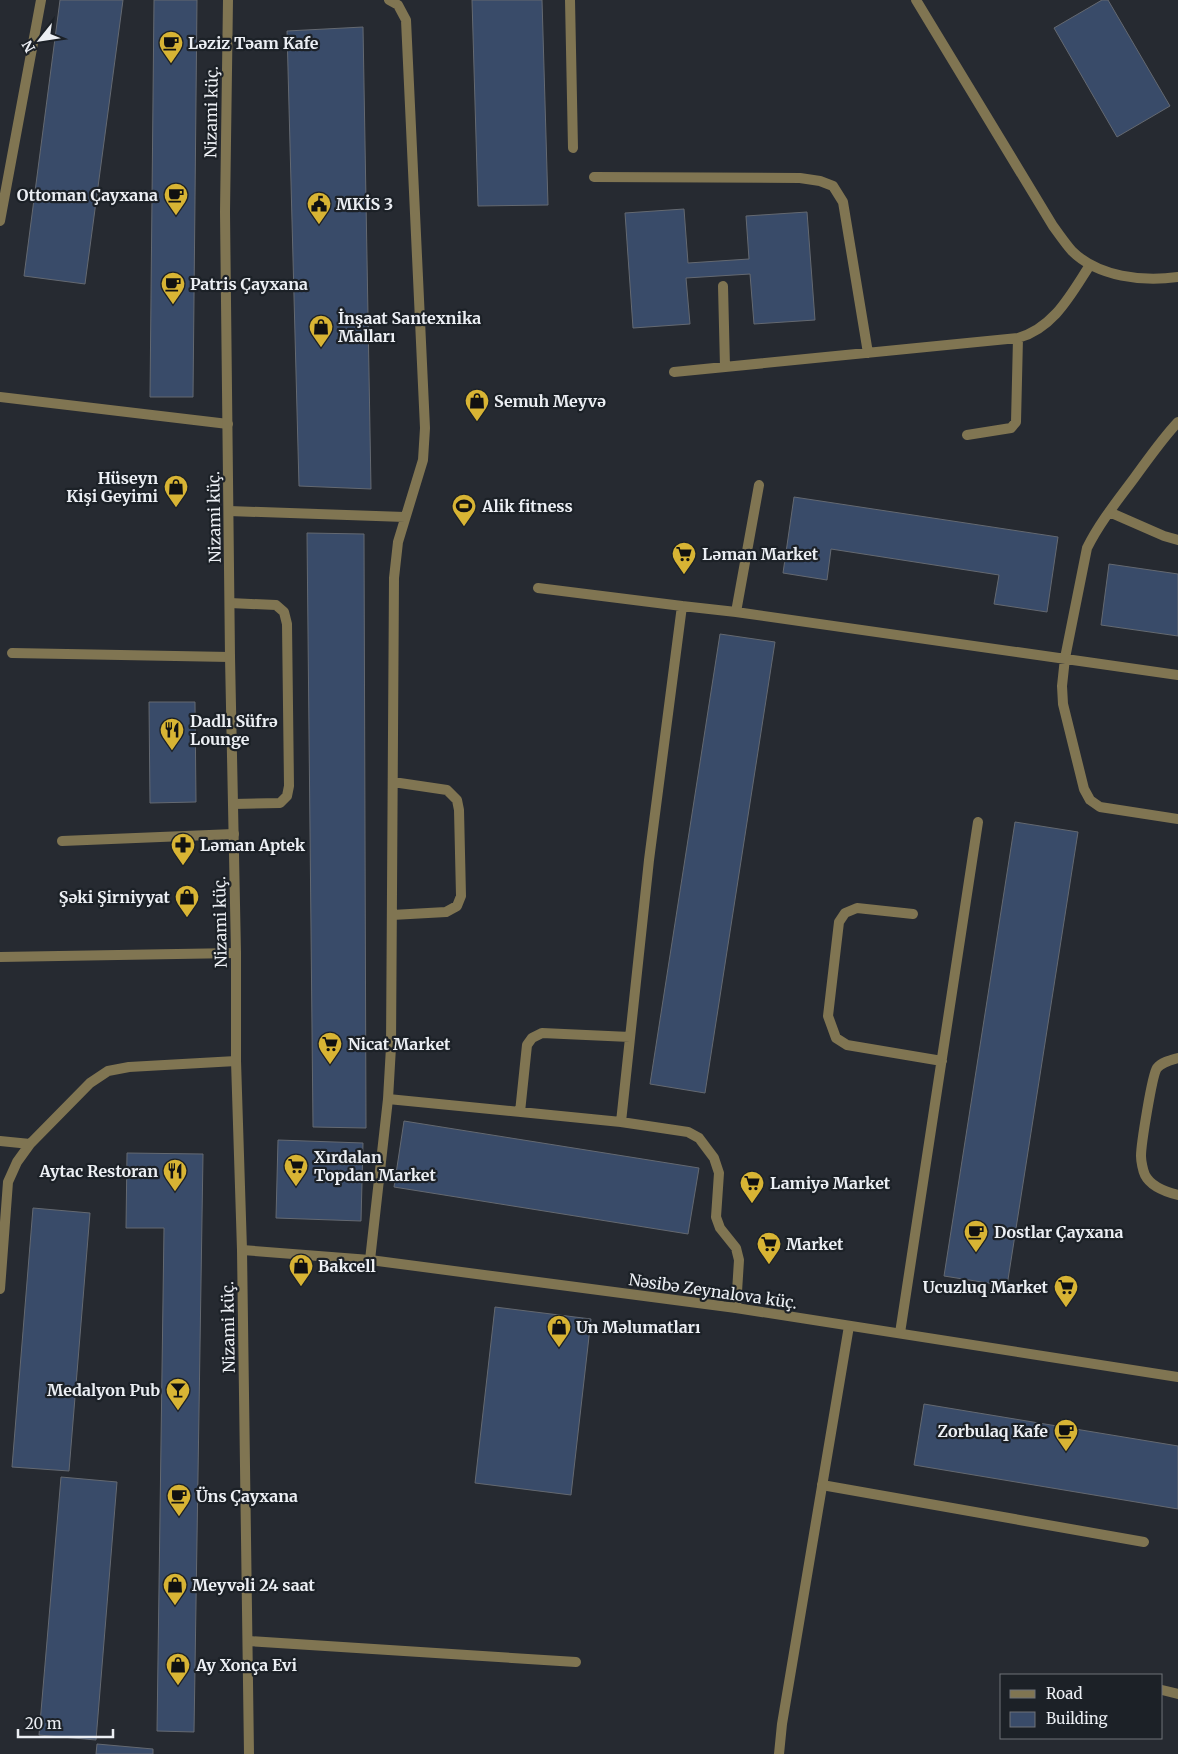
<svg xmlns="http://www.w3.org/2000/svg" width="1178" height="1754" viewBox="0 0 1178 1754" font-family="Merriweather,serif">
	<rect width="100%" height="100%" fill="#262a31"/>
	<path fill="#394b69" stroke="#646971" d="M60 0H123L85 284 24 276Z
		M154 0H197L193 397H150Z
		M472 0H542L548 205 478 206Z
		M1102 0H1108L1170 106 1117 137 1054 28Z
		M363 27 371 489 299 486 287 31Z
		M684 209 688 263 749 259 746 216 807 212 815 320 754 324 750 274 686 278 690 324 633 328 625 213Z
		M794 497 1058 537 1047 612 994 604 999 575 831 549 827 580 783 573Z
		M307 533 364 534 366 1128 313 1127Z
		M1109 564 1178 574V636L1101 625Z
		M720 634 775 642 705 1093 650 1084Z
		M149 702H195L196 802 150 803Z
		M1015 822 1078 832 1007 1286 944 1276Z
		M404 1121 699 1168 688 1234 394 1187Z
		M278 1140 363 1143 361 1221 276 1218Z
		M127 1153 203 1154 194 1732 157 1731 164 1228H126Z
		M33 1208 90 1213 69 1471 12 1467Z
		M495 1307 591 1319 571 1495 475 1483Z
		M924 1404 1178 1446V1509L914 1465Z
		M61 1477 117 1482 96 1740 39 1735Z
		M97 1744 153 1749V1754H96Z"/>
	<g fill="none" stroke-linecap="round" stroke-linejoin="round">
		<path stroke="#807552" stroke-width="10" d="M570 0 573 148
			M594 177 800 178 820 181 833 186 843 202 868 353
			M723 286 725 367
			M674 372 1018 338C1054 328 1071 294 1090 265
			M1178 422C1162 439 1149 458 1135 477 1118 500 1100 522 1087 548L1065 658 1062 686 1063 704 1084 789 1090 800 1100 807 1178 819
			M967 435 1011 428 1016 422 1018 338
			M229 511 405 517
			M1109 512 1164 536 1178 540
			M538 588 682 606
			M230 603 276 605 284 612 287 624 289 786 287 796 280 803 233 804
			M736 612 759 485
			M913 914 857 908 845 913 839 922 828 1016 836 1038 847 1045 942 1061
			M392 915 446 912 457 906 461 896 459 810 457 800 447 790 393 782
			M1178 1058C1171 1060 1162 1062 1157 1068 1152 1075 1141 1145 1141 1156 1141 1161 1143 1171 1145 1175 1151 1187 1166 1192 1178 1195
			M388 1099 621 1122 688 1132 699 1138 714 1158 719 1173 716 1217 720 1228 736 1248 739 1260 736 1308
			M520 1112 527 1045 532 1038 542 1033 630 1037
			M621 1122 649 860 682 606 736 612 1178 675
			M370 1260 388 1099 391 1047 394 578 398 542 423 460 425 428 406 20 398 5 389 0
			M900 1333 978 822
			M822 1485 1144 1542"/>
		<path stroke="#807552" stroke-width="10" d="M916 0 1053 226C1059 234 1065 243 1072 251 1098 277 1143 282 1178 277
			M0 221 41 0
			M0 397 228 424
			M12 653 230 657
			M62 841 234 834
			M0 957 236 953
			M0 1141 30 1144
			M242 1250 370 1260 736 1308 1178 1377
			M0 1289 8 1182 17 1162 30 1144 90 1083 108 1071 129 1067 236 1061
			M248 1641 576 1662
			M1162 1690 1178 1694
			M779 1754 782 1724 849 1326"/>
		<path stroke="#807552" stroke-width="10" d="M228 0 225 212 230 657 236 953V1061L242 1250 249 1754"/>
	</g>
	<defs>
		<symbol id="cafe-pin" viewBox="-11 -11 22 30"><path d="M0 17L-7.5 6A9.5 9.5 0 1 1 7.5 6Z" fill="#d8b434" stroke="#1c2127"/><path d="M-5.5-4.5H6V0H3Q3 3.5 0 3.5H-2.5Q-5.5 3.5-5.5 0ZM3-3.2v2h1.7v-2ZM-6 4.5H4V6H-6Z" fill="#111"/></symbol>
		<symbol id="civic-pin" viewBox="-11 -11 22 30"><path d="M0 17L-7.5 6A9.5 9.5 0 1 1 7.5 6Z" fill="#d8b434" stroke="#1c2127"/><path d="M-.6-6.5H3V-4.5H.6V-3L4-1V1h2V6H-6V1h2V-1L-.6-3ZM-1.2 2.5V6h2.4V2.5Z" fill="#111"/></symbol>
		<symbol id="shop-pin" viewBox="-11 -11 22 30"><path d="M0 17L-7.5 6A9.5 9.5 0 1 1 7.5 6Z" fill="#d8b434" stroke="#1c2127"/><path d="M-5-2.5h2.3a2.7 3.5 0 0 1 5.4 0H5L5.5 6h-11ZM-1.5-2.5h3a1.5 2.3 0 0 0-3 0Z" fill="#111"/></symbol>
		<symbol id="stadium-pin" viewBox="-11 -11 22 30"><path d="M0 17L-7.5 6A9.5 9.5 0 1 1 7.5 6Z" fill="#d8b434" stroke="#1c2127"/><path d="M0-5a6.5 5 0 1 0 0 10a6.5 5 0 1 0 0-10ZM-3.5-1.8h7v3.6h-7Z" fill="#111"/></symbol>
		<symbol id="supermarket-pin" viewBox="-11 -11 22 30"><path d="M0 17L-7.5 6A9.5 9.5 0 1 1 7.5 6Z" fill="#d8b434" stroke="#1c2127"/><path d="M-6-5.5h2.5l.6 2H6L4.5 2H-2.5L-4.4-4H-6ZM-1.5 3.2a1.3 1.3 0 1 0 .1 0ZM3 3.2a1.3 1.3 0 1 0 .1 0Z" fill="#111"/></symbol>
		<symbol id="restaurant-pin" viewBox="-11 -11 22 30"><path d="M0 17L-7.5 6A9.5 9.5 0 1 1 7.5 6Z" fill="#d8b434" stroke="#1c2127"/><path d="M-5-6h1v4h1v-4h1v4h1v-4h1v5L-1.5 .5V6h-2V.5L-5-1ZM5-6V6H3V1.5H1.5Q1.5-4 5-6Z" fill="#111"/></symbol>
		<symbol id="pharmacy-pin" viewBox="-11 -11 22 30"><path d="M0 17L-7.5 6A9.5 9.5 0 1 1 7.5 6Z" fill="#d8b434" stroke="#1c2127"/><path d="M-2-6h4v4h4v4h-4v4h-4v-4h-4v-4h4Z" fill="#111"/></symbol>
		<symbol id="bar-pin" viewBox="-11 -11 22 30"><path d="M0 17L-7.5 6A9.5 9.5 0 1 1 7.5 6Z" fill="#d8b434" stroke="#1c2127"/><path d="M-6-5H6L.8 .8V4.5H3.5V6h-7V4.5H-.8V.8Z" fill="#111"/></symbol>
	</defs>
	<g fill-rule="evenodd">
		<use href="#cafe-pin" x="157" y="29" width="28" height="38"/>
		<use href="#cafe-pin" x="162" y="181" width="28" height="38"/>
		<use href="#civic-pin" x="305" y="190" width="28" height="38"/>
		<use href="#cafe-pin" x="159" y="270" width="28" height="38"/>
		<use href="#shop-pin" x="307" y="313" width="28" height="38"/>
		<use href="#shop-pin" x="463" y="387" width="28" height="38"/>
		<use href="#shop-pin" x="162" y="473" width="28" height="38"/>
		<use href="#stadium-pin" x="450" y="492" width="28" height="38"/>
		<use href="#supermarket-pin" x="670" y="540" width="28" height="38"/>
		<use href="#restaurant-pin" x="158" y="716" width="28" height="38"/>
		<use href="#pharmacy-pin" x="169" y="831" width="28" height="38"/>
		<use href="#shop-pin" x="173" y="883" width="28" height="38"/>
		<use href="#supermarket-pin" x="316" y="1030" width="28" height="38"/>
		<use href="#supermarket-pin" x="282" y="1152" width="28" height="38"/>
		<use href="#restaurant-pin" x="161" y="1157" width="28" height="38"/>
		<use href="#supermarket-pin" x="738" y="1169" width="28" height="38"/>
		<use href="#cafe-pin" x="962" y="1218" width="28" height="38"/>
		<use href="#supermarket-pin" x="755" y="1230" width="28" height="38"/>
		<use href="#shop-pin" x="287" y="1252" width="28" height="38"/>
		<use href="#supermarket-pin" x="1052" y="1273" width="28" height="38"/>
		<use href="#shop-pin" x="545" y="1313" width="28" height="38"/>
		<use href="#bar-pin" x="164" y="1376" width="28" height="38"/>
		<use href="#cafe-pin" x="1052" y="1417" width="28" height="38"/>
		<use href="#cafe-pin" x="165" y="1482" width="28" height="38"/>
		<use href="#shop-pin" x="161" y="1571" width="28" height="38"/>
		<use href="#shop-pin" x="164" y="1651" width="28" height="38"/>
	</g>
	<g text-anchor="middle" dominant-baseline="central" stroke-width="4.5" stroke-linejoin="round" paint-order="stroke">
		<g font-size="16" font-weight="bold" fill="#eceff4" stroke="#1c2127" text-anchor="start">
			<text x="188" y="43">Ləziz Təam Kafe</text>
			<text x="158" y="195" text-anchor="end">Ottoman Çayxana</text>
			<text x="336" y="204">MKİS 3</text>
			<text x="190" y="284">Patris Çayxana</text>
			<text x="338" y="318">İnşaat Santexnika<tspan x="338" dy="18">Malları</tspan></text>
			<text x="494" y="401">Semuh Meyvə</text>
			<text x="158" y="478" text-anchor="end">Hüseyn<tspan x="158" dy="18">Kişi Geyimi</tspan></text>
			<text x="482" y="506">Alik fitness</text>
			<text x="702" y="554">Ləman Market</text>
			<text x="190" y="721">Dadlı Süfrə<tspan x="190" dy="18">Lounge</tspan></text>
			<text x="200" y="845">Ləman Aptek</text>
			<text x="170" y="897" text-anchor="end">Şəki Şirniyyat</text>
			<text x="348" y="1044">Nicat Market</text>
			<text x="314" y="1157">Xırdalan<tspan x="314" dy="18">Topdan Market</tspan></text>
			<text x="158" y="1171" text-anchor="end">Aytac Restoran</text>
			<text x="770" y="1183">Lamiyə Market</text>
			<text x="994" y="1232">Dostlar Çayxana</text>
			<text x="786" y="1244">Market</text>
			<text x="318" y="1266">Bakcell</text>
			<text x="1048" y="1287" text-anchor="end">Ucuzluq Market</text>
			<text x="576" y="1327">Un Məlumatları</text>
			<text x="160" y="1390" text-anchor="end">Medalyon Pub</text>
			<text x="1048" y="1431" text-anchor="end">Zorbulaq Kafe</text>
			<text x="196" y="1496">Üns Çayxana</text>
			<text x="192" y="1585">Meyvəli 24 saat</text>
			<text x="196" y="1665">Ay Xonça Evi</text>
		</g>
		<g font-size="16" fill="#eceff4" stroke="#1c2127">
			<text transform="translate(211 112) rotate(-89)">Nizami küç.</text>
			<text transform="translate(214 517) rotate(-91)">Nizami küç.</text>
			<text transform="translate(220 922) rotate(-91)">Nizami küç.</text>
			<text transform="translate(713 1291) rotate(8)">Nəsibə Zeynalova küç.</text>
			<text transform="translate(228 1327) rotate(-91)">Nizami küç.</text>
		</g>
	</g>
	<rect x="1000" y="1674" width="162" height="65" fill="#1c2127" stroke="#6f7379"/>
	<rect x="1010" y="1690" width="25" height="8" fill="#807552" stroke="#6f7379"/>
	<text x="1046" y="1699" font-size="15" fill="#eceff4">Road</text>
	<rect x="1010" y="1712" width="25" height="15" fill="#394b69" stroke="#6f7379"/>
	<text x="1046" y="1724" font-size="15" fill="#eceff4">Building</text>
	<g transform="translate(40 40) rotate(240)" stroke="#1c2127" stroke-width="4" paint-order="stroke">
	<path d="M0-4L9 19L0 12L-9 19Z" fill="#eceff4"/>
	<text y="-8" font-size="14" font-weight="bold" text-anchor="middle" fill="#eceff4">N</text>
	</g>
	<path d="M18 1729v8h95v-8" fill="none" stroke="#eceff4" stroke-width="2.5"/>
	<text x="25" y="1729" font-size="15" fill="#eceff4" stroke="#1c2127" stroke-width="4" paint-order="stroke">20 m</text>
</svg>
